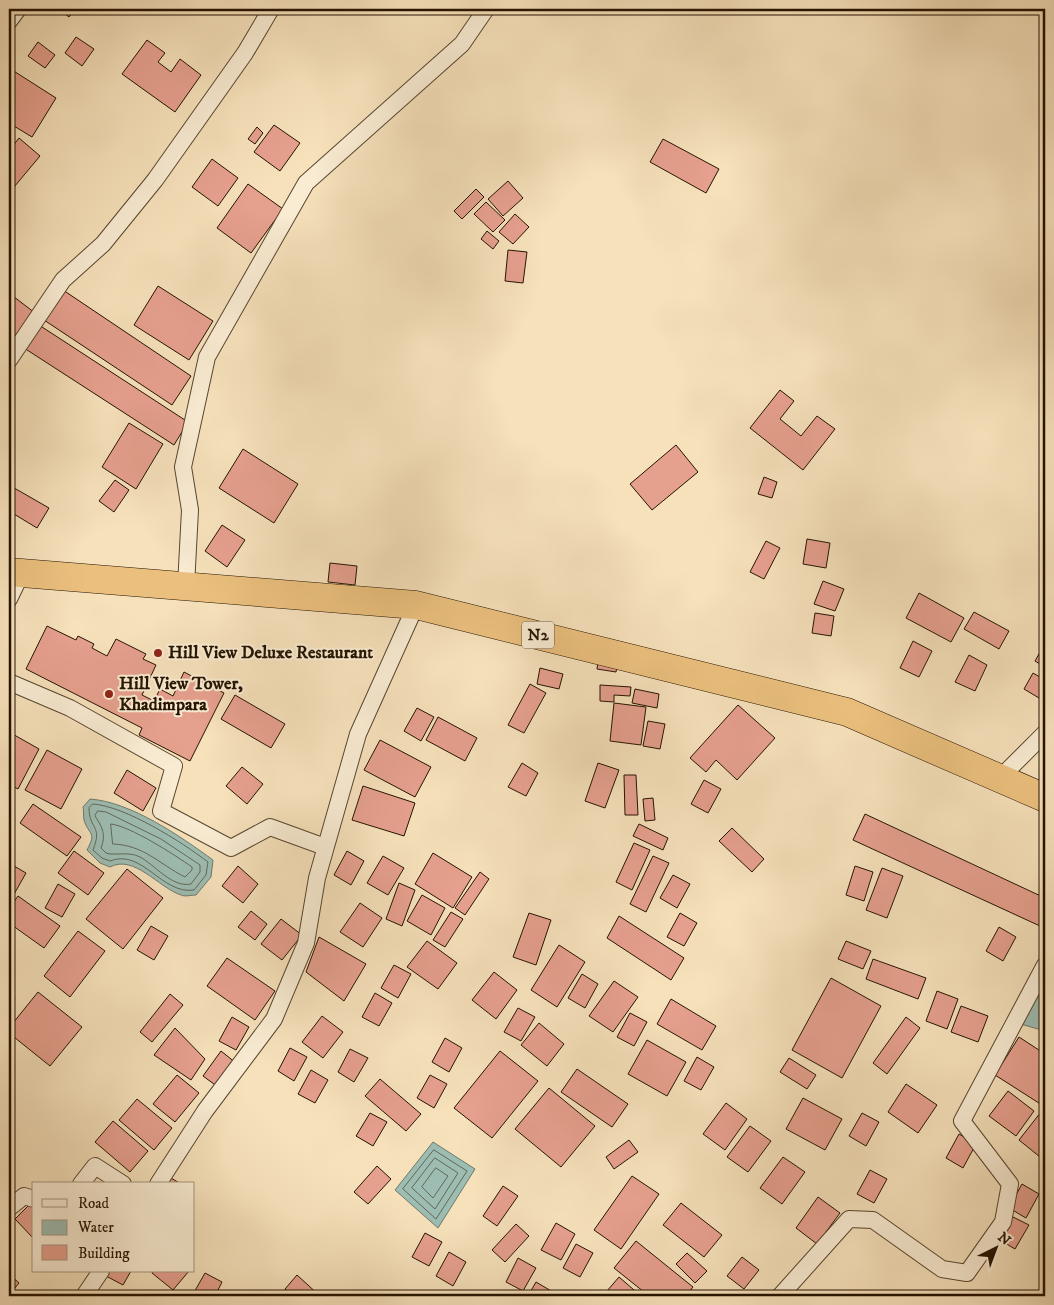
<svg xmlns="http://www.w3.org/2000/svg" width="1054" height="1305" viewBox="0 0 1054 1305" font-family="'IM FELL DW Pica',serif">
	<rect width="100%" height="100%" fill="#f6e1bb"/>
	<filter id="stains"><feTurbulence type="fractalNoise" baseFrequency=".004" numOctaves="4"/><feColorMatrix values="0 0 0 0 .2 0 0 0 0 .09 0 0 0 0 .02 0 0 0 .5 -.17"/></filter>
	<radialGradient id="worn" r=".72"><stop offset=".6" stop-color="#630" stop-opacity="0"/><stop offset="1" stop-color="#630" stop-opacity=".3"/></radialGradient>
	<path fill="#9dbdb2" stroke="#6d796b" d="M90 799C131 802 180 836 213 860L211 877 196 895C191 895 185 897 181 895 159 888 134 854 110 867L100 863 87 850C97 831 89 836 84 820 83 816 84 810 83 807Z
		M1045 973V1031L1017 1023Z
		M433 1142 475 1169 438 1228 395 1190Z"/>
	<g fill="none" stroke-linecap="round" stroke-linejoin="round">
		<path stroke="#606859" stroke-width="1" d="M93 804C125 806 182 842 208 862L206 875 194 890C162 895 142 848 110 861L102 858 93 850C103 825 89 830 89 808Z
			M98 811 106 812 161 839 200 865V872L191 884C172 888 155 865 140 857 129 851 113 856 106 853L101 848C106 835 103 828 95 816Z
			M111 824C130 826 175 855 192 867V870L185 877C159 864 144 845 113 844Z
			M434 1150 467 1171 436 1219 403 1189Z
			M435 1158 458 1173 435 1209 412 1188Z
			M436 1168 448 1176 433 1198 422 1187Z"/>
	</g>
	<path fill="#e6a08e" stroke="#241300" d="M61 9H75L69 17 60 10Z
		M76 37 94 49 82 66 65 53Z
		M147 40 165 53 158 62 171 72 180 59 201 75 175 112 122 74Z
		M38 42 55 55 45 68 28 56Z
		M9 68 56 98 32 137 9 123Z
		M274 125 300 143 280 171 254 152Z
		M257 127 263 133 255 144 248 139Z
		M19 138 40 156 9 193V151Z
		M663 139 719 169 706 193 650 162Z
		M212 159 238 178 218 206 192 187Z
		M508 181 523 198 503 216 488 199Z
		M248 184 283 209 251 253 217 228Z
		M476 189 484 197 462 219 454 211Z
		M486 202 505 220 493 232 474 214Z
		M515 214 529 227 513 244 499 232Z
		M487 231 499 241 493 249 481 239Z
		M508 250 527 252 523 283 505 281Z
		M158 286 213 321 189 360 134 325Z
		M60 288 191 376 172 405 41 318Z
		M9 293 35 313 9 350Z
		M39 325 188 422 174 445 24 348Z
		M780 390 794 401 780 419 801 436 817 416 835 429 803 470 750 428Z
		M129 423 163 444 136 489 102 467Z
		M676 445 698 472 652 510 630 484Z
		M243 449 298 484 274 523 219 488Z
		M764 477 777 482 772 498 758 494Z
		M115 480 129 490 114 512 99 501Z
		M9 485 49 508 37 528 9 511Z
		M222 525 245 540 227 567 205 551Z
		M807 539 830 543 826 568 803 564Z
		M766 541 780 548 764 579 750 572Z
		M330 563 357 566 355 585 328 582Z
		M823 581 844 589 835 611 814 604Z
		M919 593 964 618 951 642 906 618Z
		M974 612 1009 631 999 649 964 629Z
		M815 613 834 616 831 636 812 633Z
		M47 626 76 640 78 636 94 644 92 648 107 656 116 639 146 654 143 659 156 665 142 695 154 701 160 689 173 696 184 672 224 693 190 761 139 735 142 728 26 669Z
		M913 641 932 651 919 677 900 668Z
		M1044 645 1045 646V667L1035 661Z
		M599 653 619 656 616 672 597 669Z
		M969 655 987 665 975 691 955 682Z
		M540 668 563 674 559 689 537 684Z
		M1033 673 1045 680 1044 701 1024 689Z
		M530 684 546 693 524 733 508 725Z
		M600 685 631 687 630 696 614 695V702L600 701Z
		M635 689 659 694 657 708 632 703Z
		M235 695 285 724 271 748 221 719Z
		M614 703 646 707 641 745 610 741Z
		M738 705 775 738 737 780 716 760 706 772 690 758Z
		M417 708 434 717 421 741 404 731Z
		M438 717 477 738 465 761 426 740Z
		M648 721 665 724 660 749 643 746Z
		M9 732 39 749 18 789 9 784Z
		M380 740 431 767 415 797 364 770Z
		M47 750 82 769 61 809 25 790Z
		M522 763 538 773 526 796 508 787Z
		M598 763 619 770 605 808 585 801Z
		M242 767 263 784 247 804 226 786Z
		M127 770 156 788 143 811 114 793Z
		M624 775H636L638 815H625Z
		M704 780 721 789 708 813 691 804Z
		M363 786 415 803 404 836 352 820Z
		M653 798 655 820 645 821 643 799Z
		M33 804 81 837 67 856 20 823Z
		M865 814 1045 898V915L1040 926 853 840Z
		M9 816 15 819 9 829Z
		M639 824 668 838 663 850 633 836Z
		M732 828 764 859 752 872 719 841Z
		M634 843 650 850 632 890 616 882Z
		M74 851 104 873 88 895 58 873Z
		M347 851 364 861 351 885 334 875Z
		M433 853 472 877 453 908 415 884Z
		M383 856 404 868 388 895 367 883Z
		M653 856 669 863 646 912 630 904Z
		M9 863 26 873 13 896 9 894Z
		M238 866 258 884 243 903 222 886Z
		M855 866 873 872 864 901 846 895Z
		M882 868 903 876 887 918 866 910Z
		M127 869 163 898 123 949 86 919Z
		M480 872 489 879 465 915 455 908Z
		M673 875 690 884 677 908 660 898Z
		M399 883 415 890 402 926 386 919Z
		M58 884 75 894 62 917 45 908Z
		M422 895 445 908 431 935 407 921Z
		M18 896 60 926 44 948 9 923V909Z
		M360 903 382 918 363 947 340 932Z
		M251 911 267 924 255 940 238 927Z
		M451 912 463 919 445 947 433 940Z
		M529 913 551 920 536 965 513 957Z
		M680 913 697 923 684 946 667 937Z
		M619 916 684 958 671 980 607 938Z
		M281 919 302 935 282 960 261 944Z
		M151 926 168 936 154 960 137 950Z
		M999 927 1016 937 1003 961 986 951Z
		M78 931 105 951 70 997 44 976Z
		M319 937 366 964 344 1001 306 972Z
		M427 941 457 963 438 989 407 967Z
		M846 941 871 951 863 969 838 959Z
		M559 945 585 962 557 1007 531 990Z
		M227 958 275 991 255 1020 207 986Z
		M873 959 926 978 918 999 866 979Z
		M394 965 411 974 398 998 381 988Z
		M494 972 517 990 496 1019 472 1000Z
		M582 974 598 984 585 1008 568 998Z
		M831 978 881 1006 842 1078 792 1050Z
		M614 981 638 997 613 1032 589 1016Z
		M937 991 958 999 947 1029 926 1021Z
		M38 992 82 1027 50 1066 9 1033V1028Z
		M375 993 392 1003 379 1026 362 1017Z
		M170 994 183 1005 152 1042 140 1032Z
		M9 995 15 998 9 1010Z
		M671 999 716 1026 702 1050 657 1024Z
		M961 1006 988 1016 978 1042 951 1032Z
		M518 1008 535 1017 521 1041 504 1032Z
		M630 1013 647 1022 634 1046 617 1037Z
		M322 1016 343 1032 323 1058 302 1042Z
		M232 1017 249 1027 236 1050 219 1041Z
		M906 1017 920 1028 887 1074 873 1063Z
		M539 1023 564 1044 547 1066 521 1045Z
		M175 1028 205 1059 191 1080 154 1055Z
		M1019 1037 1045 1054V1100L1042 1105 995 1075Z
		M445 1038 462 1048 449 1072 432 1062Z
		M647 1040 686 1062 667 1096 628 1074Z
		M290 1048 307 1057 294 1081 278 1071Z
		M350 1049 368 1058 354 1082 338 1072Z
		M221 1051 236 1063 218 1087 203 1076Z
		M500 1051 538 1081 492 1138 454 1108Z
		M697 1057 714 1067 701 1090 684 1081Z
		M789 1058 816 1075 807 1089 780 1072Z
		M577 1069 628 1104 612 1127 561 1092Z
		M311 1070 328 1080 315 1103 298 1094Z
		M177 1075 199 1093 175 1122 153 1104Z
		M430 1075 447 1084 434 1108 417 1098Z
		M380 1079 421 1114 406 1131 365 1096Z
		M906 1084 937 1105 918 1133 888 1112Z
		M549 1088 595 1126 561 1167 515 1129Z
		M1008 1091 1034 1111 1016 1136 989 1116Z
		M803 1098 842 1119 825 1150 786 1129Z
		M137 1099 172 1128 154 1150 119 1120Z
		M726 1103 747 1119 725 1150 703 1134Z
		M1041 1112 1045 1116V1161L1019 1140Z
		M370 1113 387 1122 373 1146 356 1136Z
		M862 1113 879 1122 866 1146 849 1136Z
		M113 1121 148 1151 130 1172 95 1142Z
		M750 1126 771 1141 748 1172 727 1157Z
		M959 1134 976 1144 963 1168 946 1158Z
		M629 1140 638 1152 614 1169 606 1157Z
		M783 1157 805 1172 782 1204 760 1188Z
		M377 1166 391 1179 368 1204 354 1192Z
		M870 1170 887 1179 874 1203 857 1194Z
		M632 1176 659 1194 621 1249 594 1230Z
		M171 1178 181 1184H167Z
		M1022 1184 1039 1194 1026 1218 1009 1208Z
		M503 1186 518 1196 497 1226 483 1216Z
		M818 1197 840 1213 817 1244 796 1228Z
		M33 1201H34V1239L15 1219Z
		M681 1203 722 1235 704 1257 663 1225Z
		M1011 1216 1029 1225 1015 1249 998 1239Z
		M556 1223 575 1234 561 1260 541 1250Z
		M516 1224 529 1236 505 1262 492 1250Z
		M425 1233 442 1242 429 1266 412 1257Z
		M636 1241 693 1287 686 1296H649L614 1268Z
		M576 1244 593 1253 580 1277 563 1268Z
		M449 1252 466 1262 453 1286 436 1276Z
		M687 1253 707 1271 695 1283 676 1264Z
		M742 1257 759 1270 744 1289 727 1276Z
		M518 1258 536 1268 523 1291 506 1282Z
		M109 1271H131L123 1285 106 1276Z
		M153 1271H189L173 1290 152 1273Z
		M205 1273 222 1282 215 1296H192Z
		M9 1274 19 1283 9 1295Z
		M297 1275 320 1296H293L285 1289Z
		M619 1277 641 1296H613L607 1291Z
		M536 1282 553 1292 551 1296H528Z"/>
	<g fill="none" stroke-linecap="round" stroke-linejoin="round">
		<defs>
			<path id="street" d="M9 21 18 9
				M9 360 63 280 103 244 155 180 245 53 271 9
				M186 586 190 510 183 467 207 357 306 183 462 44 486 9
				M9 599 22 572
				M9 682 70 708 174 766 161 811 231 848 270 827 325 847
				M1000 778 1045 733
				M81 1184 95 1166 123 1184
				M158 1184 205 1111 274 1019 306 943 317 878 358 734 416 605
				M9 1208 24 1196 34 1199
				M84 1296 101 1271
				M780 1296 849 1219 873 1220 942 1269 967 1273 1003 1222 1010 1184 962 1121 1045 965"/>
			<path id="highway" d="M9 572 416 605 847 712 1045 798"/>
		</defs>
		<use href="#street" stroke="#58462f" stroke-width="18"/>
		<use href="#highway" stroke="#241300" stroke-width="29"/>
		<use href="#street" stroke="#f9ecd3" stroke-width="16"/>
		<use href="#highway" stroke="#ebc07e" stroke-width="28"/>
	</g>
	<g fill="#8f2418" stroke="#f9ecd3" stroke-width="2">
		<circle cx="158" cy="653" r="5"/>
		<circle cx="109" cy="694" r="5"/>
	</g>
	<g text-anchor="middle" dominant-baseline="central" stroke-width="4" stroke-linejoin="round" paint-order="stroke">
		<rect fill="#f9ecd3" stroke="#64543f" stroke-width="1" x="522" y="621.5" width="32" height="27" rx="4"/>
		<g font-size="16" font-weight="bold" fill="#241300">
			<text x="538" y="635">N2</text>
		</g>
		<g font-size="18" font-weight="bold" fill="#241300" stroke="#f9ecd3" text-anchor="start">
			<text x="168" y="653">Hill View Deluxe Restaurant</text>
			<text x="119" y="684">Hill View Tower,<tspan x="119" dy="21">Khadimpara</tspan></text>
		</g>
	</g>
	<rect width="1054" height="1305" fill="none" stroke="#f6e1bb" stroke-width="30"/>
	<rect x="10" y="10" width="1034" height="1285" fill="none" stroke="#241300" stroke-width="2.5"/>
	<rect x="15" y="15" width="1024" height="1275" fill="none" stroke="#241300"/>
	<rect x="32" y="1182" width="162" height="90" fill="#f9ecd3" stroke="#a4957f"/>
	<rect x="42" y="1199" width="25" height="8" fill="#f9ecd3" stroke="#a4957f"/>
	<text x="78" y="1208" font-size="15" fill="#241300">Road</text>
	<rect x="42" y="1220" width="25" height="15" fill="#9dbdb2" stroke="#a4957f"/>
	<text x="78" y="1232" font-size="15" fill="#241300">Water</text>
	<rect x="42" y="1245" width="25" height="15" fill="#e6a08e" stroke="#a4957f"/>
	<text x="78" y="1258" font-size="15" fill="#241300">Building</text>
	<g transform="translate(996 1248) rotate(42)" stroke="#f9ecd3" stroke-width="4" paint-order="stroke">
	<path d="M0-4L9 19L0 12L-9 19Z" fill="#241300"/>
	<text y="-8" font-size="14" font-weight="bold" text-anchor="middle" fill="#241300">N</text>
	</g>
	<rect width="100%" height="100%" filter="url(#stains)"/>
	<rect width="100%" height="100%" fill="url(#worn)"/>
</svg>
